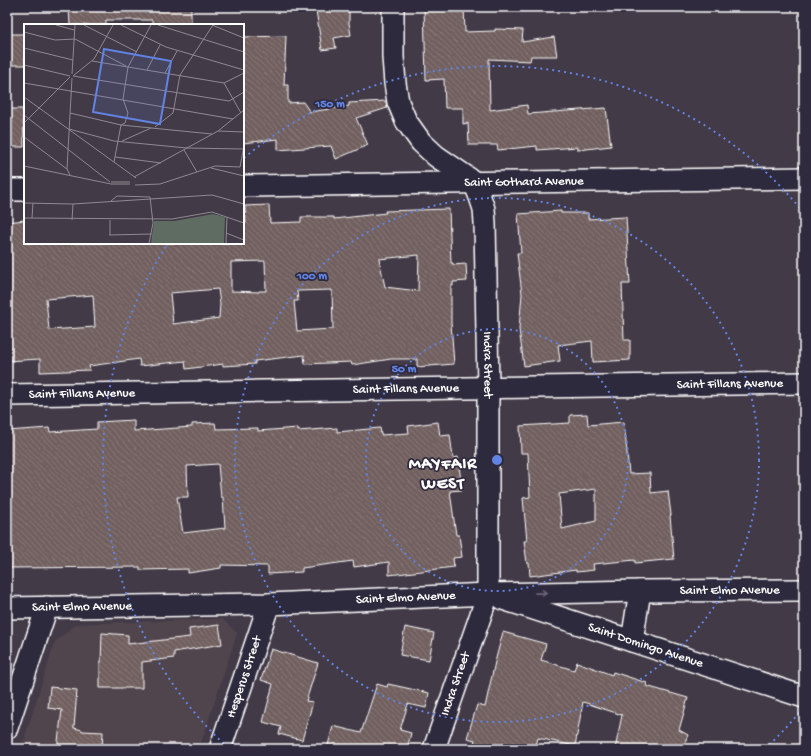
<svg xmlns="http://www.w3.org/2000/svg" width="811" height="756" viewBox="0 0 811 756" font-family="'Gochi Hand',sans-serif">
	<defs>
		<pattern id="building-back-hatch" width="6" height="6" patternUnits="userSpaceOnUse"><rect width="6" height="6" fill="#71605e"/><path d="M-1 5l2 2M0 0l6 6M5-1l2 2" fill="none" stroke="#867876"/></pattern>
	</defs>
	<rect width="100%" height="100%" fill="#433a47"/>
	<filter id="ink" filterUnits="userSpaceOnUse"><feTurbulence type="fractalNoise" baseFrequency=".025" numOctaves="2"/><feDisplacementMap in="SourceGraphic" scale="8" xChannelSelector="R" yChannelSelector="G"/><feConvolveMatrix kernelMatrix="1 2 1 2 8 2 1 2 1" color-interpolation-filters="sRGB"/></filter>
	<g filter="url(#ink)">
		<path fill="#51454e" d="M222 619 237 633 199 749H21L55 642 76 624Z"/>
		<path fill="url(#building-back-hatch)" stroke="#fff" fill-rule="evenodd" d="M69 7H191V25H152V20H106V25H70Z
			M424 7H464L465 32 495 31V29L523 30 522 42 554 37 557 56H531L530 61 489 59 490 110 527 105 528 114 606 108 611 146 578 150V147L537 150V146L498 150 497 145H469L468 123 463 124V108H445L444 79 426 80Z
			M349 9V23L351 35 334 38 336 48 322 50 316 10Z
			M7 34H25V65H7Z
			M286 36 284 85H288V103L303 102 310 112 349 106V103L386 101 387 108 356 118 368 145 336 159 331 146 278 150V139L243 143V37Z
			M7 109H23L24 147H7Z
			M269 205 270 223 301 222V217H334V219L386 213 385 211 449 209 451 263H453V265L466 264 467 281 453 282V286H451V323L454 364 417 367V359H391L352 365 351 362 305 364 304 355 255 361V364L223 366V364L186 369 185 361 140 366 139 359 89 366 90 370 40 372V359L7 361V222L25 220V243H243V223H246L245 206ZM419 255 418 291 385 287 379 259ZM265 261 266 291H259V292L231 291V262ZM218 289 220 304 219 318 173 324 170 293ZM332 290 333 329 297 331 294 301H298L297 291ZM93 295 95 327 49 330 46 299Z
			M561 211V213H588V219L626 217 630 284H622L624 340H630V360L593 362 592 341 558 345 560 361 524 366 519 329 522 294 517 253H521L518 214Z
			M587 414 588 425 624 422 629 474 650 473 651 493 668 491 671 515 670 516 674 559 635 563V560L593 564 594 570 576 572V570L530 576 529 563H527L524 541H527L523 498 530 497 528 453H521L520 426 570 423V415ZM596 489V521L562 529 559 494Z
			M134 420V431L192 427V424L215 423 216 429 258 428V431L298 428V431L337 428V432L380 428 381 435 409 433 408 426 438 422 440 436 450 435 453 458 458 457 462 490 450 491 456 535H459L462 557 453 558 454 567 389 575V562L354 567 353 561 302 568V572L268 574V566L221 565V568L188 573V569L140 570V567L7 568V431L49 428 50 432 97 429V422ZM218 464 221 497H223L225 528 183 533 177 497H188L187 466Z
			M219 625 222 644 174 652V658L142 662V688H100V663H101L102 633 128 635V644L190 637 189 629Z
			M405 627 434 633 429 660 400 655Z
			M503 632 546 644 541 660 574 670 577 662 612 675 613 672 647 683 646 686 688 698 679 730 688 735 682 749H615L622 715 583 702 575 746 538 738 535 749H472L475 740 467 738 477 705 485 707 495 662Z
			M271 649 318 663 306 701 313 702 302 740 279 734 281 727 263 722 273 684 261 680Z
			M377 684 387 687 388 684 429 693 426 708 408 704 400 730 411 733 407 749H327L333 726 361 733Z
			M50 687 77 690 74 728 82 730V731L103 732 102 749H57L62 710 48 708Z"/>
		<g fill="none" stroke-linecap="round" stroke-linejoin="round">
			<defs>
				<g id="street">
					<path id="s1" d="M393 7V57L395 83 398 102 406 121 421 142 436 156 474 182 480 197 484 209 485 223 488 387V594L434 749"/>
					<path id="s2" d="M243 186 804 178"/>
					<path d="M7 190H25"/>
					<path id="s3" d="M7 395 804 383"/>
					<path id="s4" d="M503 599 804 697"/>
					<path id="s5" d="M7 608 269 604 488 594 640 591 804 590"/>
					<path d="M632 641 640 591"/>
					<path d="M7 728 47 607"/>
					<path id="s6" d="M220 749 269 604"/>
				</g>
			</defs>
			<use href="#street" stroke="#fff" stroke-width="24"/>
			<use href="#street" stroke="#2f2a3d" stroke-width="21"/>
		</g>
		<defs><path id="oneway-shaft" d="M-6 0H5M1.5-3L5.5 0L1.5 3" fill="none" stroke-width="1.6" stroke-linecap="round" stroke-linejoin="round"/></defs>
		<use stroke="#6d6a77" href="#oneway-shaft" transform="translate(541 593) rotate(-1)"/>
	</g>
	<g fill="none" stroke="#6183e4" stroke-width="2" stroke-dasharray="2 4">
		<circle cx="497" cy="460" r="131"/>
		<circle cx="497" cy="460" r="262"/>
		<path d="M803 708A394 394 0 0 1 766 748M228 748A394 394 0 0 1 167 245M244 158A394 394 0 0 1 803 212"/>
	</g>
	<g text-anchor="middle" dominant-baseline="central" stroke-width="3.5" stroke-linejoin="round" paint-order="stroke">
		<g font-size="13" fill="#fff" stroke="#2f2a3d">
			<text stroke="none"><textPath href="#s2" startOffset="281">Saint Gothard Avenue</textPath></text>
			<text stroke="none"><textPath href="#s1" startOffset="393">Indra Street</textPath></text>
			<text stroke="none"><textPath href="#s3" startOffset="723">Saint Fillans Avenue</textPath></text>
			<text stroke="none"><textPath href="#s3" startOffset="399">Saint Fillans Avenue</textPath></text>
			<text stroke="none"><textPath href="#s3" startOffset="75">Saint Fillans Avenue</textPath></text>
			<text stroke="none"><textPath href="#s5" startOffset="723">Saint Elmo Avenue</textPath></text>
			<text stroke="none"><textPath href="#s5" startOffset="399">Saint Elmo Avenue</textPath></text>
			<text stroke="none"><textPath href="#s5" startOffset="75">Saint Elmo Avenue</textPath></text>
			<text stroke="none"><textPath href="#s4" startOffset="150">Saint Domingo Avenue</textPath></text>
			<text stroke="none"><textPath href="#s6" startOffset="76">Hesperus Street</textPath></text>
			<text transform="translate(456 684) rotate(-71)">Indra Street</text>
		</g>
		<g font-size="17" font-weight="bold" letter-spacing="1" fill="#fff" stroke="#2f2a3d">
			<text x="443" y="465">MAYFAIR<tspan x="443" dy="20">WEST</tspan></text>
		</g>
	</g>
	<g transform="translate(24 24)">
		<rect width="220" height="220" fill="#433a47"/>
		<path d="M189 190 201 193 200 219H127L130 197H150Z" fill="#5e6c62"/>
		<path fill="none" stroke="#8e8991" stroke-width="1" d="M32 1 50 6M60 1 113 28M97 1 142 23 220 46M134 1 220 28M188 1 220 14M0 8 31 16 51 15 102 42M0 24 49 36M68 37 200 59 220 49M0 41 46 52M123 46 136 21M141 49 153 27M48 50 51 1M49 52 205 77 220 68M49 52 70 35 89 1M0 59 209 95M200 59 217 89M0 73 112 154M46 89 97 101 188 110M0 91 86 158M0 99 46 53M131 103 149 89 156 51 189 1M45 105 90 117 163 124 219 125M194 107 220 108M0 113 43 145M98 117 127 104M160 126 173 148M91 133 137 139M90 138 97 101 101 99 104 89 99 75 104 43 127 1M0 142 87 160H106M187 144 220 152M46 151 43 145 48 54M110 153 194 107 220 86M87 158H106M111 161 136 160 191 142 216 143 220 122M87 177 93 172 126 173 129 199 125 219M0 179 49 180 188 171 220 180M0 194 148 195 188 188 220 199M8 194 9 179M48 196 49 180M86 196V211M202 209 220 216M85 211 128 210M202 219 203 193"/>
		<path fill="#6183e4" fill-opacity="0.15" stroke="#6183e4" stroke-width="2" d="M80 25 147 37 136 100 69 88Z"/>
		<rect width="220" height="220" fill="none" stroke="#fff" stroke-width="2"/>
	</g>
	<circle cx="497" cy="460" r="6" fill="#6183e4" stroke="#2f2a3d" stroke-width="2"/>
	<g font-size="12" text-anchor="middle" font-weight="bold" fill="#6183e4" stroke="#2f2a3d" stroke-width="3.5" stroke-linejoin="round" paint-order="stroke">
		<text x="330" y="107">150 m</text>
		<text x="312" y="279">100 m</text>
		<text x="404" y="372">50 m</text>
	</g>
	<rect width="811" height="756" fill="none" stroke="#2f2a3d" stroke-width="24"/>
	<rect x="12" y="12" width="787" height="732" fill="none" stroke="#fff" stroke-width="1.5" filter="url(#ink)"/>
</svg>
